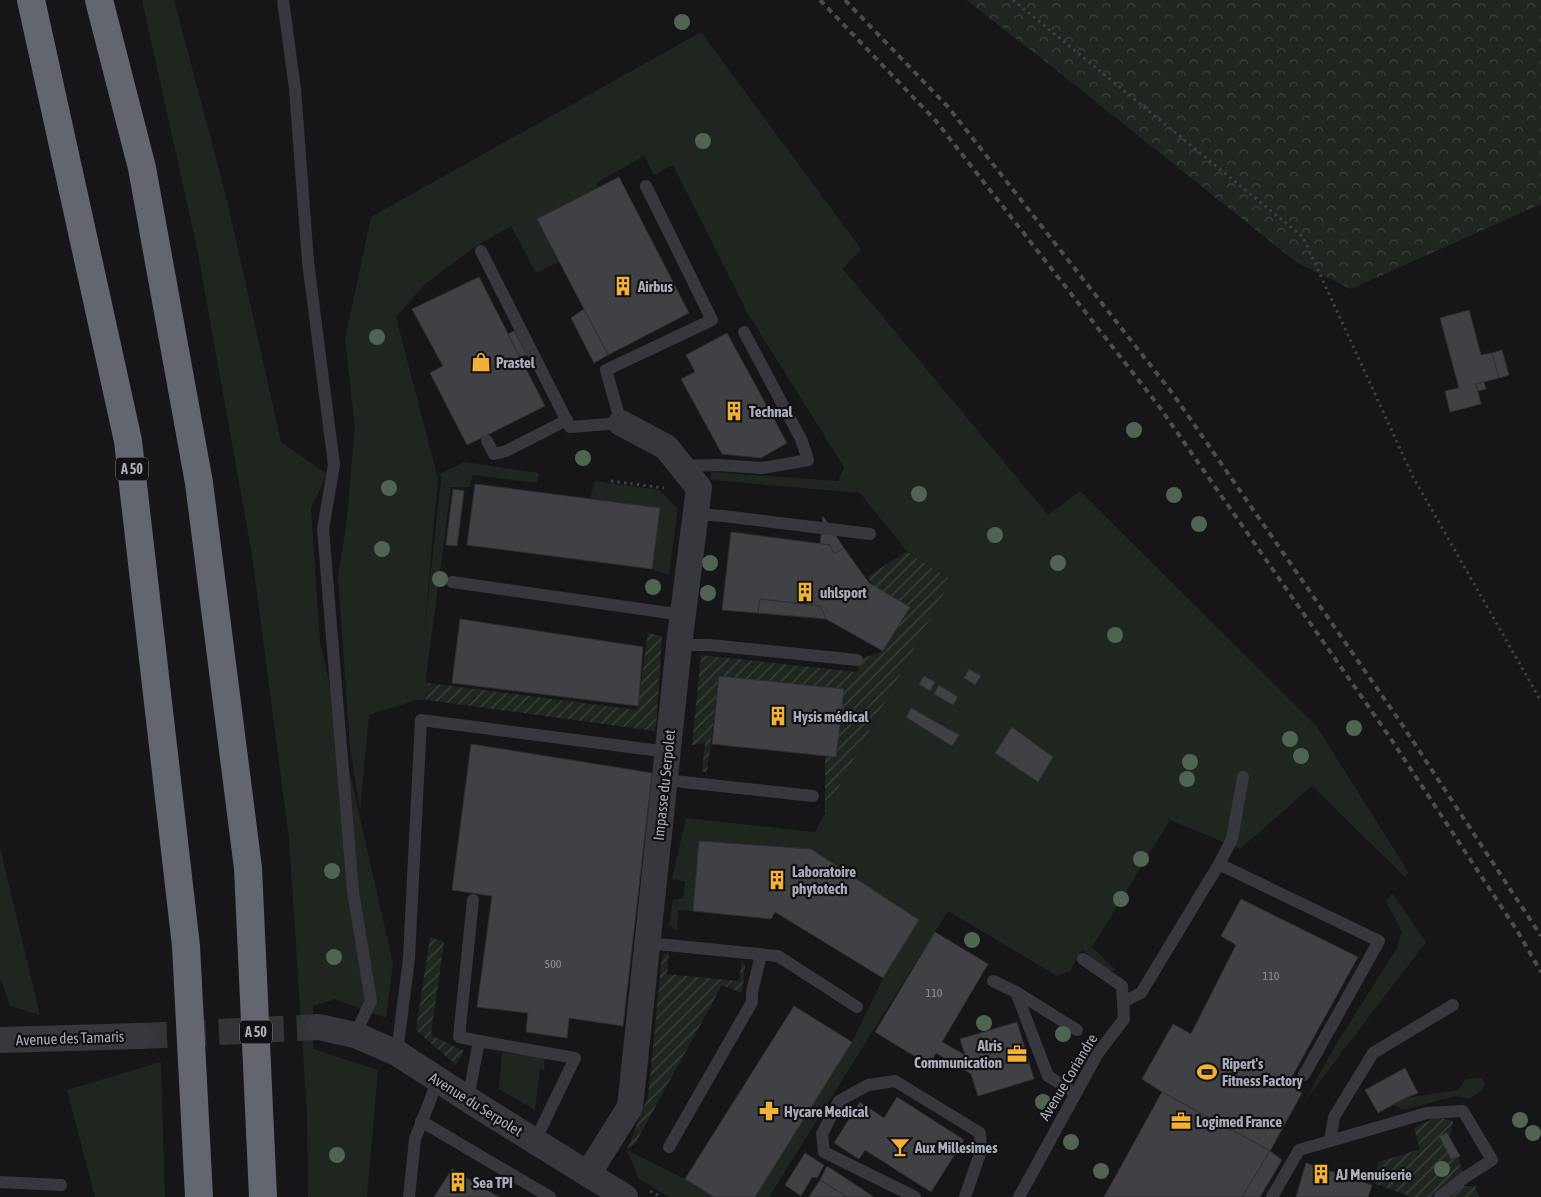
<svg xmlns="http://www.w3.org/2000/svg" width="1541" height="1197" font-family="'Asap Condensed',sans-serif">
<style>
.grass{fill:#1e261f}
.forest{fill:url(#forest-crowns)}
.garden{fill:url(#garden-furrows)}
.building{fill:#404145;stroke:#303034}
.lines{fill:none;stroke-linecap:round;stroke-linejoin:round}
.street-tunnel{stroke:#333438;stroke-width:26;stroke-dasharray:26 13;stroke-linecap:butt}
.path{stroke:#3d3f44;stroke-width:3;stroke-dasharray:2.5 4;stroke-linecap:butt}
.lane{stroke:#37383d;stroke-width:12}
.street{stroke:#37383d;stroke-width:26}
.highway{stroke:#63666e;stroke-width:28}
.rail{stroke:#4a4c52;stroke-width:4;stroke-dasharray:6 5;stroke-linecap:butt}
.tree{fill:#506452}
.labels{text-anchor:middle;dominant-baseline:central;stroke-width:4.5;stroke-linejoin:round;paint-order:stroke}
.number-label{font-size:12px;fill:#8e929b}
.shield{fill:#111113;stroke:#7b7e86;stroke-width:1}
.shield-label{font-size:14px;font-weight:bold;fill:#a8adb8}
.poi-label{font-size:15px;font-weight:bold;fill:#a8adb8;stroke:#111113;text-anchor:start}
.street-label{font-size:15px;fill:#a8adb8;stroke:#111113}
</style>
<defs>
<pattern id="forest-crowns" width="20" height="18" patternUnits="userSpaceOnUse" patternTransform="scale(1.25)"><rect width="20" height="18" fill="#1e261f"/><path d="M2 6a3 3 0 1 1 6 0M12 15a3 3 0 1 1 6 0" fill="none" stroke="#3c433d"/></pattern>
<pattern id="garden-furrows" width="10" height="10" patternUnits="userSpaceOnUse" patternTransform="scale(1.25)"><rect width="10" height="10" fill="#1e261f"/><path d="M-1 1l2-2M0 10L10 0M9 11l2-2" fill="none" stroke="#3c433d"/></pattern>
</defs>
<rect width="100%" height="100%" fill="#161618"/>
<g class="grass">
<polygon points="142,0 174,0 227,200 281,442 327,474 311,508 320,642 393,963 386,1018 335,999 313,1006 313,1049 378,1070 367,1197 308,1197 307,1114 289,839 252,555 197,248"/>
<polygon points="701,32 861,249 843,269 1048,515 1080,491 1317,727 1409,873 1405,877 1312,786 1240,849 1170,820 1092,947 1116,970 1109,971 1082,950 1070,971 1057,976 948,911 769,1197 755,1197 852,1042 883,978 919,920 811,849 699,841 693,911 678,910 677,931 669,925 673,899 683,899 685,882 672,879 686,818 815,832 951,580 905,549 860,493 711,480 711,472 838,481 844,467 748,314 673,165 654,175 644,156 596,183 598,188 538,219 559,262 536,273 511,226 473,248 424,285 396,317 438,479 424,633 441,480 440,474 464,462 539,473 537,483 473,475 469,487 451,487 426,678 428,683 426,700 417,700 369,715 360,811 350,748 338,576 346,527 355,428 345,339 371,217"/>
<polygon points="595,481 659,490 678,509 669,575 652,569 660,508 590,498"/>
<polygon points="0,848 40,1015 10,1006 0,978"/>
<polygon points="1392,893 1426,942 1304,1102 1332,1051 1397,948 1402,932 1386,901"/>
<polygon points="502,1052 545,1057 544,1070 540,1069 535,1110 499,1089"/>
<polygon points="161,1062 165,1197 95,1197 67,1090"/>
<polygon points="1474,1078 1482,1078 1485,1085 1481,1091 1469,1099 1456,1096 1403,1110 1393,1105 1405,1098 1458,1090 1465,1080"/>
<polygon points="627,1150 685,1179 714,1197 669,1197 639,1179"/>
</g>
<polygon class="forest" points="966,0 1541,0 1541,204 1351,289 1296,262 1046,62"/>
<g class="garden">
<polygon points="907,551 951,580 825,813 825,756 836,756 843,689 719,676 707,773 702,771 705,743 692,745 701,655 857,672 863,658 884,651 910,607 874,586 867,577"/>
<polygon points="648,633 662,636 657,715 655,731 426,700 428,683 637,710"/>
<polygon points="430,937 444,942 431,1035 464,1051 456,1065 416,1030"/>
<polygon points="669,952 667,974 739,981 742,960 745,966 742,993 722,985 635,1144 627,1150 648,1097 662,956"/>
<polygon points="1437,1117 1453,1121 1451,1133 1449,1136 1447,1133 1439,1137 1451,1159 1458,1156 1463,1174 1434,1197 1411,1197 1373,1183 1378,1162 1420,1149 1414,1128"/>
<polygon points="1461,1186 1475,1186 1479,1197 1446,1197"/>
</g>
<g class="building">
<polygon points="619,177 689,313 608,355 537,219"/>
<polygon points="479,277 545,406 467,445 430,373 443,366 412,309"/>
<polygon points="584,309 608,355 594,363 571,318"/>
<polygon points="1469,310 1481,355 1492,353 1499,378 1476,384 1481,404 1450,412 1445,391 1459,388 1440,318"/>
<polygon points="514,331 527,355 520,357 508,334"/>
<polygon points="727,333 787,443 761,458 722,454 681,379 695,372 686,355"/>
<polygon points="1502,350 1509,375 1499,378 1492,353"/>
<polygon points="1484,382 1486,389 1478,391 1476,384"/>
<polygon points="475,484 660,508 652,569 467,545"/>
<polygon points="453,489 464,491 457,546 446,545"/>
<polygon points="823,516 844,548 834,554 830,545 820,544"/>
<polygon points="731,532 830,545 834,554 844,548 869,583 910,607 883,651 826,619 820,606 760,599 758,613 722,610"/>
<polygon points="760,599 820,606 826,619 758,613"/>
<polygon points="460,619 643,647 638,706 452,683"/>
<polygon points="969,669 981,676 975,685 964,678"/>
<polygon points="719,676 844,689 836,757 712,744"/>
<polygon points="924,676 935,682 930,691 919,684"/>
<polygon points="939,685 958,697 953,705 934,694"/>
<polygon points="911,708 959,735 952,746 906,717"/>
<polygon points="1012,727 1053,757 1038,782 995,753"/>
<polygon points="471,744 652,773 623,1026 569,1018 567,1038 526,1032 528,1013 477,1007 492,896 452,890"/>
<polygon points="699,841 811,849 919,920 883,978 775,912 771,919 693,911"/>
<polygon points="1241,899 1358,957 1288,1084 1302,1093 1270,1151 1162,1092 1142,1079 1173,1024 1191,1034 1236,945 1221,936"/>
<polygon points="935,932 988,964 942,1042 965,1055 960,1039 1017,1022 1034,1079 978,1096 971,1074 936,1053 929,1065 875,1032"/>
<polygon points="794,1006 852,1042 755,1197 714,1197 685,1179"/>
<polygon points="1405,1068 1418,1093 1405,1098 1378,1113 1365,1090"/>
<polygon points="1162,1092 1270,1151 1242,1197 1104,1197"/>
<polygon points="897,1097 964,1140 931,1192 865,1150 859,1159 834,1143 860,1102 884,1118"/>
<polygon points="1447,1133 1460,1156 1451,1159 1439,1136"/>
<polygon points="1270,1151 1282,1160 1260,1197 1242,1197"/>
<polygon points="805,1153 824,1165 817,1178 812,1177 801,1196 785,1185"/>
<polygon points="1306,1163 1372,1185 1368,1197 1296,1197"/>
<polygon points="827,1166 874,1197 847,1197 820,1180"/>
<polygon points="452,1169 495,1195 499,1197 434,1197"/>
<polygon points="820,1180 847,1197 809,1197"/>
</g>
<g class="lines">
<polyline class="street-tunnel" points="141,1036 319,1027"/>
<g class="path">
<polyline points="1013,0 1303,237 1413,477 1541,701"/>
<polyline points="611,481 664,488"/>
<polyline points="650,1191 661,1197"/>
</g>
<g class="lane">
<polyline points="283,0 295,89 308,262 334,465 323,529 353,892 371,1001 355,1035"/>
<polyline points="481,251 570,427 621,423 606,370 712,320 646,186"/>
<polyline points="487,441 494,454 506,451 567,420"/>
<polyline points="682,466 719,465 762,468 808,460 801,439 744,332"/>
<polyline points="696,514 723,516 870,534"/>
<polyline points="452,582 683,615"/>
<polyline points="679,645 710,645 857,660"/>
<polyline points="665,780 813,796"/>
<polyline points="1219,864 1232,839 1243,777"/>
<polyline points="473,900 459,1037 479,1041"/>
<polyline points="647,943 778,956 857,1007"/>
<polyline points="993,981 1016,992 1048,1076 1075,1093"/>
<polyline points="1016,992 1077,1030"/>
<polyline points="1123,1002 1141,993 1219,864 1379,941 1304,1075"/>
<polyline points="397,1053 409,958 421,720 668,752"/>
<polyline points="468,1099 479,1041 575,1058 535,1141"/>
<polyline points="421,1121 550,1197"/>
<polyline points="1330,1141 1334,1117 1373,1053 1453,1005"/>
<polyline points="669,1147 752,1002 752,992 761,955"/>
<polyline points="0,1182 61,1185"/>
<polyline points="409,1197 415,1139 438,1080"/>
<polyline points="915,1197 824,1152 822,1134 839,1101 868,1085 895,1081 980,1133 981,1151 965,1197"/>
<polyline points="1019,1197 1098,1053 1124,1019 1122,986 1083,959"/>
<polyline points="1272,1197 1299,1150 1427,1113 1463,1111 1492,1160 1464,1178 1440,1197"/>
</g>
<g class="street">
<polyline points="319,1027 355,1035 397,1053 480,1107 625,1197"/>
<polyline points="0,1040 141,1036"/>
<polyline points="588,1174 630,1107 679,645 699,488 666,447 621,423"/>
</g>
<g class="highway">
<polyline points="31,0 128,441 186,946 199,1197"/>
<polyline points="99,0 142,168 199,483 248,868 263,1197"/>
</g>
<g class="rail">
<polyline points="820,0 936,121 1158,405 1389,736 1518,932 1541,972"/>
<polyline points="845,0 949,108 1173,394 1401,723 1541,936"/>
</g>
</g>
<g class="tree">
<circle cx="682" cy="22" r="8"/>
<circle cx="703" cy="141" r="8"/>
<circle cx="377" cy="337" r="8"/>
<circle cx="1134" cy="430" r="8"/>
<circle cx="583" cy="458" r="8"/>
<circle cx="389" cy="488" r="8"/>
<circle cx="919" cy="494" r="8"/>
<circle cx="1174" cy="495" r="8"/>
<circle cx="1199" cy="524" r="8"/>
<circle cx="995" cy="535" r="8"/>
<circle cx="382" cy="549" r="8"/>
<circle cx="710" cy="563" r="8"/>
<circle cx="1058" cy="563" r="8"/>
<circle cx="440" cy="579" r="8"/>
<circle cx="653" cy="587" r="8"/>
<circle cx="708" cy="593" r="8"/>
<circle cx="1115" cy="635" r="8"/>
<circle cx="1354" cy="728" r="8"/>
<circle cx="1290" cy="739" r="8"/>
<circle cx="1301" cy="756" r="8"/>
<circle cx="1190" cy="762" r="8"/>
<circle cx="1187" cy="779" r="8"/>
<circle cx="1141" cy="859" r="8"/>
<circle cx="332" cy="871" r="8"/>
<circle cx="1121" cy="899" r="8"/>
<circle cx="972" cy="940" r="8"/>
<circle cx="334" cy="957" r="8"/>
<circle cx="984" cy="1023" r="8"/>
<circle cx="1063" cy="1034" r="8"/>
<circle cx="1043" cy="1102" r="8"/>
<circle cx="1520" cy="1120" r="8"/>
<circle cx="1533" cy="1133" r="8"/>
<circle cx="1071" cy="1142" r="8"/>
<circle cx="337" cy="1155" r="8"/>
<circle cx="1442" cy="1169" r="8"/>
<circle cx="1101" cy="1171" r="8"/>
</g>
<defs>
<symbol id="building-bare" viewBox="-9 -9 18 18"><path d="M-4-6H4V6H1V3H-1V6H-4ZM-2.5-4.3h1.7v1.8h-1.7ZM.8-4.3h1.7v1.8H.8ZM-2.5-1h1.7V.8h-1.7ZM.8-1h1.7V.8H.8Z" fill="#f2b134" stroke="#111113" stroke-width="2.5" paint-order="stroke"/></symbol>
<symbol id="shop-bare" viewBox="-9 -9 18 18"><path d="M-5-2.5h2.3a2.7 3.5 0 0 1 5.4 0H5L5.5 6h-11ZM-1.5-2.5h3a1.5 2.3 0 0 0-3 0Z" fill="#f2b134" stroke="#111113" stroke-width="2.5" paint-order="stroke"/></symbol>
<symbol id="office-bare" viewBox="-9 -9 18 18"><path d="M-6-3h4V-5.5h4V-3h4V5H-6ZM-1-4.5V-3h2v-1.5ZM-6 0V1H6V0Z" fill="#f2b134" stroke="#111113" stroke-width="2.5" paint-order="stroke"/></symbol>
<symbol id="stadium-bare" viewBox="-9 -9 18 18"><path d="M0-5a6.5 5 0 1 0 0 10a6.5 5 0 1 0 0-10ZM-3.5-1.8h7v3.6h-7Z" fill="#f2b134" stroke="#111113" stroke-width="2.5" paint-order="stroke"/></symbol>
<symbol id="pharmacy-bare" viewBox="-9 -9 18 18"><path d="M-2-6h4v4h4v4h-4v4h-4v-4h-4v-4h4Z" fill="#f2b134" stroke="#111113" stroke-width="2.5" paint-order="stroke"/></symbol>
<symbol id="bar-bare" viewBox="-9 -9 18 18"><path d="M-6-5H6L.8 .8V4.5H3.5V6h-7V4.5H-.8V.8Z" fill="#f2b134" stroke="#111113" stroke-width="2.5" paint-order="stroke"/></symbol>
</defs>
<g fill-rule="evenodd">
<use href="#building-bare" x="609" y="272" width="28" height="28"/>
<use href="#shop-bare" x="467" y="348" width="28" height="28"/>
<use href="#building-bare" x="720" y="397" width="28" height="28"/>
<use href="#building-bare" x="791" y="578" width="28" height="28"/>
<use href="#building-bare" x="764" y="702" width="28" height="28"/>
<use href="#building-bare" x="763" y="866" width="28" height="28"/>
<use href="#office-bare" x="1003" y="1040" width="28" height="28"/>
<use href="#stadium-bare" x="1193" y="1058" width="28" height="28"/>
<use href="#pharmacy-bare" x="755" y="1097" width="28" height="28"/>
<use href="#office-bare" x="1167" y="1107" width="28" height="28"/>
<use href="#bar-bare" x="886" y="1133" width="28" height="28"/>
<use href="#building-bare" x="1307" y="1160" width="28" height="28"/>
<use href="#building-bare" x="444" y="1168" width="28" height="28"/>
</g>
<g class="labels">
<g class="number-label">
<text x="553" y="964">500</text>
<text x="1271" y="976">110</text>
<text x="934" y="993">110</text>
</g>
<g class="shield">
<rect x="116" y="457.5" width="32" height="23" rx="4"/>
<rect x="240" y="1020.5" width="32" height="23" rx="4"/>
</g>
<g class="shield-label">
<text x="132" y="469">A 50</text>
<text x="256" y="1032">A 50</text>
</g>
<g class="poi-label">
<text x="638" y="286">Airbus</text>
<text x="496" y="362">Prastel</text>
<text x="749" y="411">Technal</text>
<text x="820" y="592">uhlsport</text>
<text x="793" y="716">Hysis médical</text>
<text x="792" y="871">Laboratoire<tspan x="792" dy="17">phytotech</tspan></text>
<text x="1002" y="1045" text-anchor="end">Alris<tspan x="1002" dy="17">Communication</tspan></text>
<text x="1222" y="1063">Ripert's<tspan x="1222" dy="17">Fitness Factory</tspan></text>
<text x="784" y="1111">Hycare Medical</text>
<text x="1196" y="1121">Logimed France</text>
<text x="915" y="1147">Aux Millesimes</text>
<text x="1336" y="1174">AJ Menuiserie</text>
<text x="473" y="1182">Sea TPI</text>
</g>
<g class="street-label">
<text transform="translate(664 785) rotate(-84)">Impasse du Serpolet</text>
<text transform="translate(70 1038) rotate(-2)">Avenue des Tamaris</text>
<text transform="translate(1068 1077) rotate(-59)">Avenue Coriandre</text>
<text transform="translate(476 1104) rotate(32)">Avenue du Serpolet</text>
</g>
</g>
</svg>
